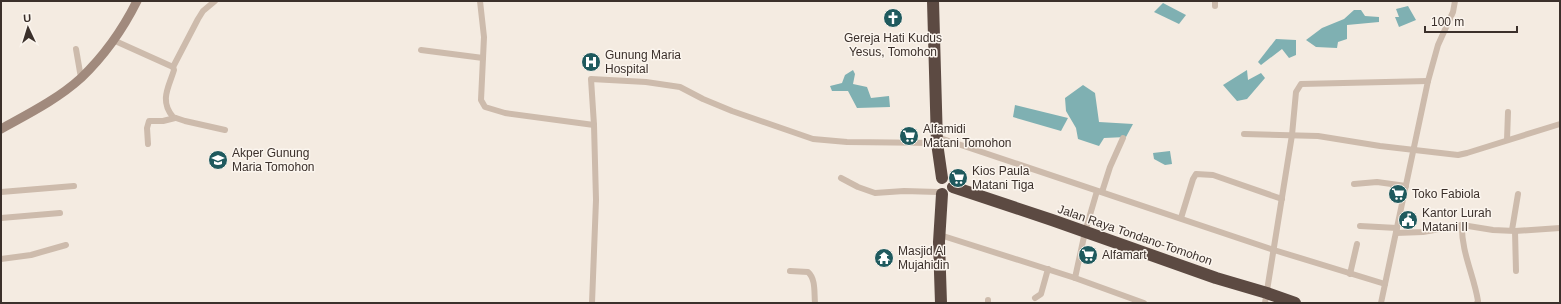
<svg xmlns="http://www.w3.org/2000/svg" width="1561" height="304" font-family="Helvetica,sans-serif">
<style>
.water{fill:#7fb0b2}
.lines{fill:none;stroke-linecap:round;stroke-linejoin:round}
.street{stroke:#cdbbac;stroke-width:6}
.secondary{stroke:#a18a7d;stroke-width:9}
.highway{stroke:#5c4a42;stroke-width:12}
.labels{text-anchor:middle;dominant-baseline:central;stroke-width:3;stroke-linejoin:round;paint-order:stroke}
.poi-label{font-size:12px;fill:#3b302b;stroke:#fbf5ee;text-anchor:start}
.street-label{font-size:12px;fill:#3b302b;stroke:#fbf5ee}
</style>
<rect width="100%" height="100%" fill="#f4ebe1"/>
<g class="water">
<polygon points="1163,3 1186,15 1179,24 1154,12"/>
<polygon points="1408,6 1416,20 1399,27 1395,17 1399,17 1396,9"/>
<polygon points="1354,10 1361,10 1365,16 1379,17 1379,22 1347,25 1347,39 1338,42 1337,48 1316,47 1306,40 1322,28 1344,19"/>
<polygon points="1276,39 1296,40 1296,55 1289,58 1282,49 1261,65 1258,62"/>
<polygon points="853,70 855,74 853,84 867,87 871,98 889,96 890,107 857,108 848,91 832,91 830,86 842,83 845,75"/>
<polygon points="1247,70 1248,80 1261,73 1265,78 1247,99 1237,101 1223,85"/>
<polygon points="1083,85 1095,93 1099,122 1133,124 1126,137 1104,138 1099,146 1078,139 1076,128 1066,111 1065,98"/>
<polygon points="1015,105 1068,118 1061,131 1013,117"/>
<polygon points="1170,151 1172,164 1165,165 1154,159 1153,153"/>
</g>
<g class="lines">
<g class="street">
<polyline points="480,1 484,37 481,100 485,107 505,113 594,125"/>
<polyline points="1215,1 1215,6"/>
<path d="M113 40 173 67 174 70C169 87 159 100 173 117L185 121 225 130"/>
<polyline points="76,49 81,78"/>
<polyline points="421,50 483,58"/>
<polyline points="173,67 198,19 203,11 215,1"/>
<polyline points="1244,134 1318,136 1380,146 1458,155 1467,153 1560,124"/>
<polyline points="937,137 1274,250 1385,284"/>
<polyline points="1507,140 1508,112"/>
<polyline points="148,144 147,128 149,121 163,121 175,118"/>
<polyline points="841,178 858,187 875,193 904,191 938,192"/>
<polyline points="1354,184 1377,182 1406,186"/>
<polyline points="1,192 74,186"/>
<polyline points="1102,192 1110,167 1123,138"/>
<polyline points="1,218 60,213"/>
<polyline points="1181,218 1193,179 1196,174 1213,175 1282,199"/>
<path d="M1462 225C1461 251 1474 276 1478 301L1477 303"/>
<polyline points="1360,226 1397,228"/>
<polyline points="1512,230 1518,194"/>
<polyline points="1515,231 1516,271"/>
<polyline points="1396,233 1423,232 1462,225 1493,230 1515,231 1560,228"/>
<polyline points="940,235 1075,278 1144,303"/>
<polyline points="1,259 31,255 66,245"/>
<path d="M790 271 808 272C816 279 814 293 815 303"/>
<polyline points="1350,274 1357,244"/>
<polyline points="1075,278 1085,232 1097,191"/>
<polyline points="1035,298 1041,294 1048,269"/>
<polyline points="988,300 988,303"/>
<polyline points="592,303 596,200 594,125 591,79 646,82 680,87 703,99 732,111 813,139 847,142 937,143"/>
<polyline points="1265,303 1292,135 1296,92 1301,84 1428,81"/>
<polyline points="1381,303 1428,81 1438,45 1453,12 1455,1"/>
</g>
<path class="secondary" d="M1 129C28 114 58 99 81 78 104 56 123 29 137 1"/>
<g class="highway">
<polyline points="933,1 937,143 942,178"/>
<polyline points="953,187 1052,220 1216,278 1267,293 1295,303"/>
<polyline points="941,303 939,242 942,194"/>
</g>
</g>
<defs>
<symbol id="church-disc" viewBox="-11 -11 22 22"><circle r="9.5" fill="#1f5a5e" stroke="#fbf5ee"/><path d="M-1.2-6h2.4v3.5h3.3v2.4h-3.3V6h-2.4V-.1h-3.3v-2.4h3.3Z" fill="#fff"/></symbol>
<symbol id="hospital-disc" viewBox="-11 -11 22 22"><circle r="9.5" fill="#1f5a5e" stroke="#fbf5ee"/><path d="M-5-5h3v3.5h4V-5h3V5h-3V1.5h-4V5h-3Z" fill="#fff"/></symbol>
<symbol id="supermarket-disc" viewBox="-11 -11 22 22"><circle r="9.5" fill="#1f5a5e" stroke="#fbf5ee"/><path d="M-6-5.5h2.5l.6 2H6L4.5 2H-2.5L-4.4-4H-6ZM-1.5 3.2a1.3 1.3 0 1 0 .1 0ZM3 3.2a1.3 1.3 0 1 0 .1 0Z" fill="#fff"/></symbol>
<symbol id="university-disc" viewBox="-11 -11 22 22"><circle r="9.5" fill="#1f5a5e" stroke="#fbf5ee"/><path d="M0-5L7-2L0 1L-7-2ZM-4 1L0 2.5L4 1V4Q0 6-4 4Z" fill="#fff"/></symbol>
<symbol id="civic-disc" viewBox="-11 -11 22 22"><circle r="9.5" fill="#1f5a5e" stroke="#fbf5ee"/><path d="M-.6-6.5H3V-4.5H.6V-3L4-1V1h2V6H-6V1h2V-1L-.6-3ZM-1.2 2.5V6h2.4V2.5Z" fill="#fff"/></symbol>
<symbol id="temple-disc" viewBox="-11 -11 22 22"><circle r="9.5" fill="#1f5a5e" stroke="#fbf5ee"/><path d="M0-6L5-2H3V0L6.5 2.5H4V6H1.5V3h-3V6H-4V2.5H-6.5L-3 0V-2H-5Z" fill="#fff"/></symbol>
</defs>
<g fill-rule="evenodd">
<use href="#church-disc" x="882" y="7" width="22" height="22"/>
<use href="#hospital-disc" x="580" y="51" width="22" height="22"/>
<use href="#supermarket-disc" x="898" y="125" width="22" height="22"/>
<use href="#university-disc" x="207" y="149" width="22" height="22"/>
<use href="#supermarket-disc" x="947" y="167" width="22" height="22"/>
<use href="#supermarket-disc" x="1387" y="183" width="22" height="22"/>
<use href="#civic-disc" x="1397" y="209" width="22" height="22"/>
<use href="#supermarket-disc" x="1077" y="244" width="22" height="22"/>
<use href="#temple-disc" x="873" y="247" width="22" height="22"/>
</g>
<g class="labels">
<g class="poi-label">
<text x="893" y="38" text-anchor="middle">Gereja Hati Kudus<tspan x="893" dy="14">Yesus, Tomohon</tspan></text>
<text x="605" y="55">Gunung Maria<tspan x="605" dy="14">Hospital</tspan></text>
<text x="923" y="129">Alfamidi<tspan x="923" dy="14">Matani Tomohon</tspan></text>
<text x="232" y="153">Akper Gunung<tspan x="232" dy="14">Maria Tomohon</tspan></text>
<text x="972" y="171">Kios Paula<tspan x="972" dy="14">Matani Tiga</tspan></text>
<text x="1412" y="194">Toko Fabiola</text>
<text x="1422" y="213">Kantor Lurah<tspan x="1422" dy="14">Matani II</tspan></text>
<text x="898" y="251">Masjid Al<tspan x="898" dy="14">Mujahidin</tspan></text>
<text x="1102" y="255">Alfamart</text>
</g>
<g class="street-label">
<text transform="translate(1135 235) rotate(19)">Jalan Raya Tondano-Tomohon</text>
</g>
</g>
<rect width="1561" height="304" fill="none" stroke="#3b302b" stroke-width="4"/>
<g transform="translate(28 28) rotate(356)" stroke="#fbf5ee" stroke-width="3" paint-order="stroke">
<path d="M0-3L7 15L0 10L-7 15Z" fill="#3b302b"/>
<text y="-6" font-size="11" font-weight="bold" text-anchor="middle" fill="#3b302b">U</text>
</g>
<path d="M1425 26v6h92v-6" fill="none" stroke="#3b302b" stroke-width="2"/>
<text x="1431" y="26" font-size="12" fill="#3b302b" stroke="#fbf5ee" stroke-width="3" paint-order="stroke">100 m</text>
</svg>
